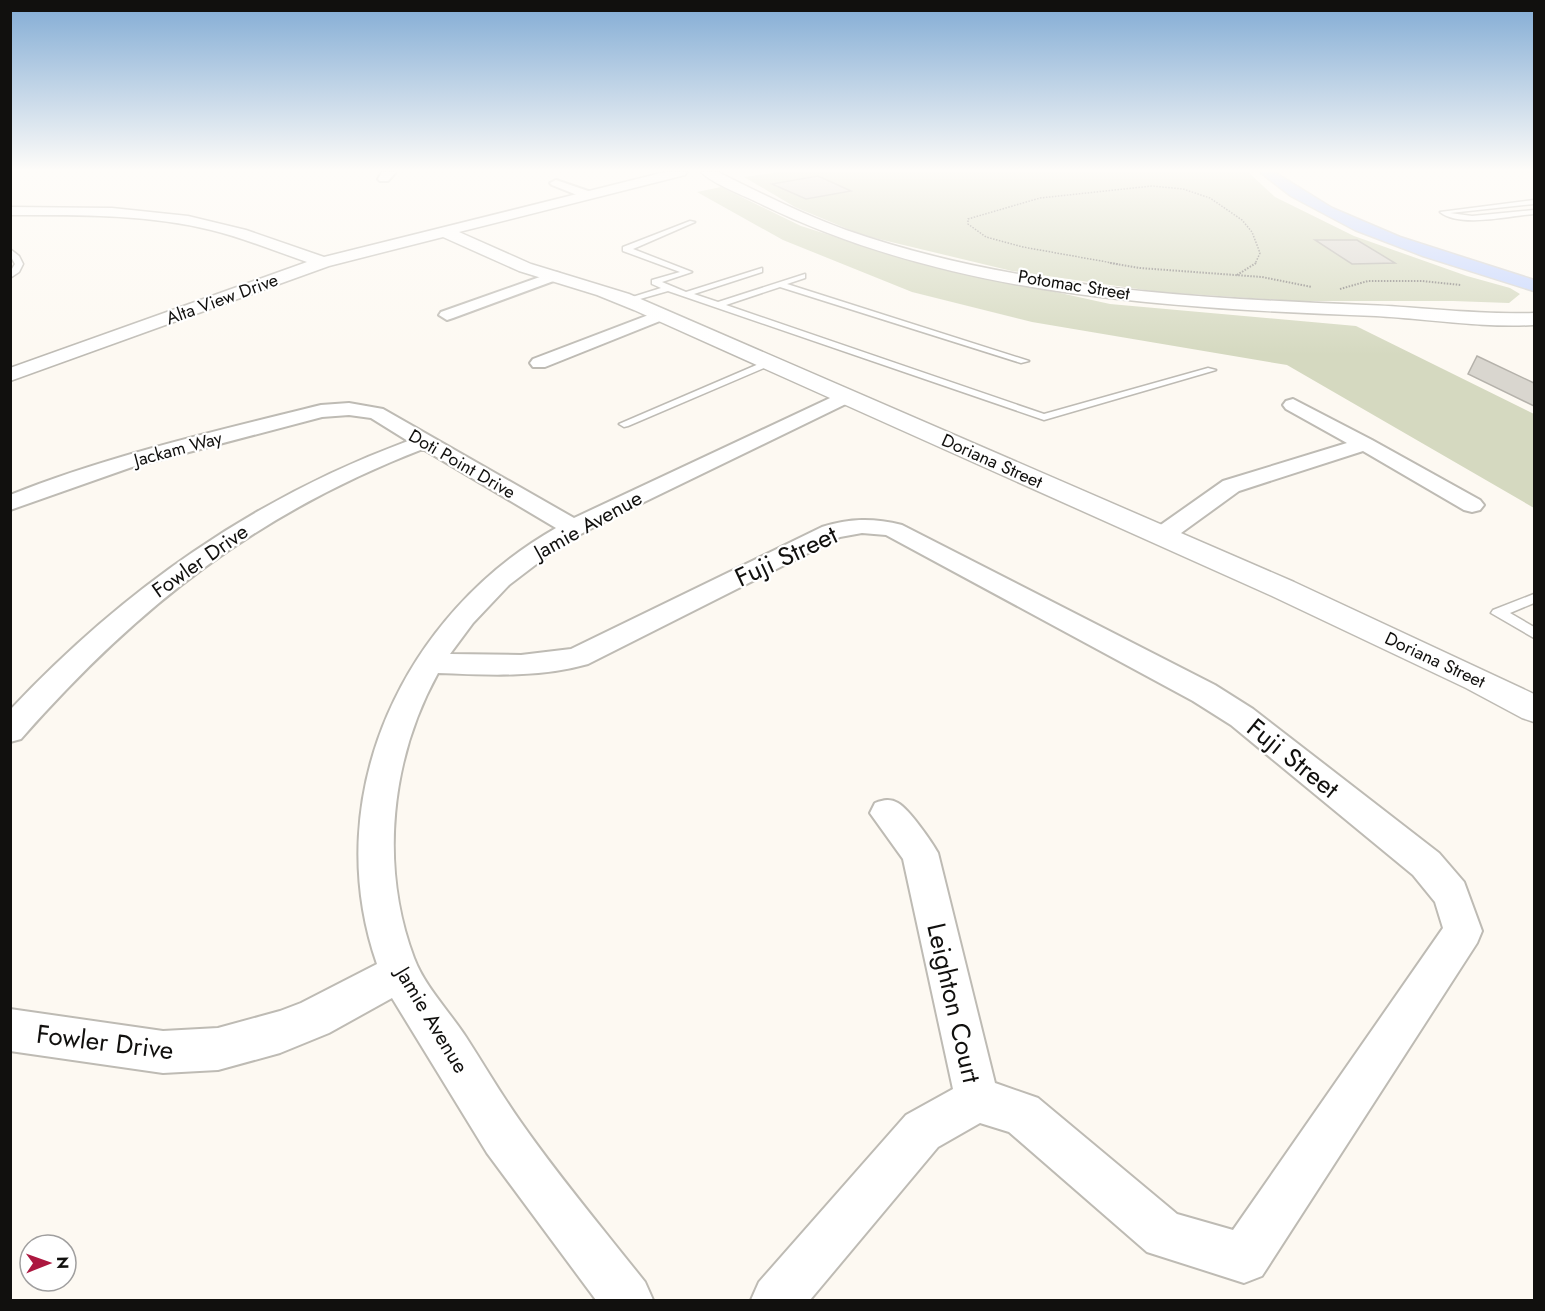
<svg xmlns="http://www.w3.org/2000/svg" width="1545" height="1311" font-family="Jost,sans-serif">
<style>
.green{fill:#d5d9c0}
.building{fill:#d9d6cf;stroke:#b5b2ab;stroke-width:1.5}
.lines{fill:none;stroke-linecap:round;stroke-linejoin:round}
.service-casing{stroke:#bebbb4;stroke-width:3}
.minor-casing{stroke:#bebbb4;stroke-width:4}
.tertiary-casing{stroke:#bebbb4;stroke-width:3}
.primary-casing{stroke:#d4d4d4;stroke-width:3}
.path-far1{stroke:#817e7a;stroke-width:1.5;stroke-dasharray:1.5 1.5;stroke-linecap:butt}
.path{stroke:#817e7a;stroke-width:2;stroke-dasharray:1.5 1.5;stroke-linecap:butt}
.service{fill:#fff;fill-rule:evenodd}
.minor{fill:#fff;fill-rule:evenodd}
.tertiary{fill:#fff;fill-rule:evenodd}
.primary{fill:#c5d5ff;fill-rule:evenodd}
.labels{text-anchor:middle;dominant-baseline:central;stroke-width:4.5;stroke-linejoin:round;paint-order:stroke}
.far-street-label{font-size:18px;fill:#11100e;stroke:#fff}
.street-label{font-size:21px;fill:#11100e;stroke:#fff}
.near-street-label{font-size:26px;fill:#11100e;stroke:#fff}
</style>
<rect width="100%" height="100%" fill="#fdf9f2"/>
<g class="green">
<polygon points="779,172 1248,172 1275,197 1354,236 1467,276 1510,288 1520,294 1509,303 1453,301 1296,301 1159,292 1012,271 862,235 795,207 744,177"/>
<polygon points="721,187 801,226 905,259 1110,304 1356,326 1534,414 1534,508 1287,365 1032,322 912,292 783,240 697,192"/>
</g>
<g class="building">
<polygon points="818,176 851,191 806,199 772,184"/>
<polygon points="1315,240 1357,240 1395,263 1352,264"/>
<polygon points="1477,356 1534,383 1534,406 1468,374"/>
</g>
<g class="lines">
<defs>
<g id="service">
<path d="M1534 200V204L1450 213 1472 216 1534 210V214C1509 216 1460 228 1440 212Z"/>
<polygon points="690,221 695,222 633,249 692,272 662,282 686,292 762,268 762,272 694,294 718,302 805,274 805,278 787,284 1029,361 1021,363 780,287 726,305 1044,414 1208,368 1216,370 1044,420 668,291 626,303 626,299 661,288 652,284 652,280 680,272 623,251 623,247"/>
<polygon points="10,249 19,256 23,264 19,272 10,278 10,272 15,264 10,255"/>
<polygon points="768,360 773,363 771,365 628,426 624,427 619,424"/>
<polygon points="1534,594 1534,603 1510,613 1534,627 1534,638 1491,613 1493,610"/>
</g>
<g id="minor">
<polygon points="396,172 388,181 380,181 378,179 382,172"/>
<polygon points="556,180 591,192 593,195 587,199 552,185 550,183"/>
<polygon points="554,272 559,273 561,276 559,279 453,318 447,320 439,315 441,312"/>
<polygon points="659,311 667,316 665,319 545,367 533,367 530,363 533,359"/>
<path d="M845 391 852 393 855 397 852 401 607 520 564 543 509 585 473 623 450 654 521 655 571 649 822 527C850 518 874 518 902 525L1215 685 1253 709 1439 853 1464 882 1482 931 1477 943 1262 1276 1244 1283 1147 1252 1009 1132 980 1123 938 1147 810 1300H751L759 1282 906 1115 953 1089 903 859 870 813 875 803C883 800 890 798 898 803 909 809 932 842 938 853L995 1083 1038 1098 1177 1214 1233 1230 1443 928 1435 902 1413 875 1231 725 1193 701 886 535 862 533 840 537 588 664C539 678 488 675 438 673 391 758 379 865 414 958 425 987 449 1011 466 1037 484 1065 501 1094 520 1121 559 1177 603 1229 645 1282L653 1300H596L487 1153 392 998 329 1033 280 1053 218 1070 163 1073 10 1051V1009L163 1031 218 1028 280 1011 301 1003 377 964C318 794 405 614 556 528L423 449C257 513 138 606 21 739L10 742V710C124 589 252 499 408 441L371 418 349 415 322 417 132 467 10 510V495C111 455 217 431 321 405L349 403 383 409 574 518Z"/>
<polygon points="1293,399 1372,440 1480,500 1484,505 1480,510 1472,512 1464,510 1363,451 1239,491 1170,541 1161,543 1152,541 1149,536 1152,531 1223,481 1347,443 1286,409 1283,405 1286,401"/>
</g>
<g id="tertiary">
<path d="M665 172H687L685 175 459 232 531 264 629 294 1294 582 1534 694V722L1522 718 1466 688 1272 596 634 310 597 295 519 271 443 237 329 266 10 381V368L307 262C275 251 244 238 211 230 146 214 78 215 10 215V207L112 208 188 216 246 230 324 257Z"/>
<path d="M701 172H718C760 193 802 214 846 230 1012 288 1192 298 1366 305 1422 307 1478 315 1534 313V325C1482 328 1429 319 1376 316 1169 308 951 297 761 204 745 196 713 184 701 172Z"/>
</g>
<polygon id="primary" points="1260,172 1274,172 1332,208 1400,237 1534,280 1534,291 1423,256 1355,230 1291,196"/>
</defs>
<use href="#service" class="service-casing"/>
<use href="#minor" class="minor-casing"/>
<use href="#tertiary" class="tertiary-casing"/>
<use href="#primary" class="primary-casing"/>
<polyline class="path-far1" points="1118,264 1023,247 986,237 968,224 968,219 1040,198 1152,186 1183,189 1210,198 1242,220 1252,232 1260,253 1255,264"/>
<g class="path">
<polyline points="1110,263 1140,268 1262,277 1312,287"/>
<polyline points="1237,275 1256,263"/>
<polyline points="1340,289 1368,281 1422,281 1461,285"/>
</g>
<use href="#service" class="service"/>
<use href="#minor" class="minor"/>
<use href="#tertiary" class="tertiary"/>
<use href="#primary" class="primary"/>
</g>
<linearGradient id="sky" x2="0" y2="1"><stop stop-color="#81abd4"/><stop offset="0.48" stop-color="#fefcf9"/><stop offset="1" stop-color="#fefcf9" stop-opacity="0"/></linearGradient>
<rect width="1545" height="355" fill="url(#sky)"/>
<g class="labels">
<g class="far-street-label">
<text transform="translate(1074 285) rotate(9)">Potomac Street</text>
<text transform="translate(222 299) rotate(-20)">Alta View Drive</text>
<text transform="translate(178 449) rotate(-15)">Jackam Way</text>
<text transform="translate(992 461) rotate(24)">Doriana Street</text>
<text transform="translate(462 464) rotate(30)">Doti Point Drive</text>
<text transform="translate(1435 660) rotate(25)">Doriana Street</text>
</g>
<g class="street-label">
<text transform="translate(588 525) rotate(-29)">Jamie Avenue</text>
<text transform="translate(200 561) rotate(-35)">Fowler Drive</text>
<text transform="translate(432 1020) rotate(59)">Jamie Avenue</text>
</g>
<g class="near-street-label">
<text transform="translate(786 556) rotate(-25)">Fuji Street</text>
<text transform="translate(1293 758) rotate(39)">Fuji Street</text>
<text transform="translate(954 1003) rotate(77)">Leighton Court</text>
<text transform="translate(105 1042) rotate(7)">Fowler Drive</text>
</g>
</g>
<rect width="1545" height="1311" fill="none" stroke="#11100e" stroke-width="24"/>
<g transform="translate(48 1263) rotate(89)"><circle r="28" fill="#ffffff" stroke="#a09f9f" stroke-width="1.5"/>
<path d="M0-4.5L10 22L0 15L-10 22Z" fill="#ac173f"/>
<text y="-9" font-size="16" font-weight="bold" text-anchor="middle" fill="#11100e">N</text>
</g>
</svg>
